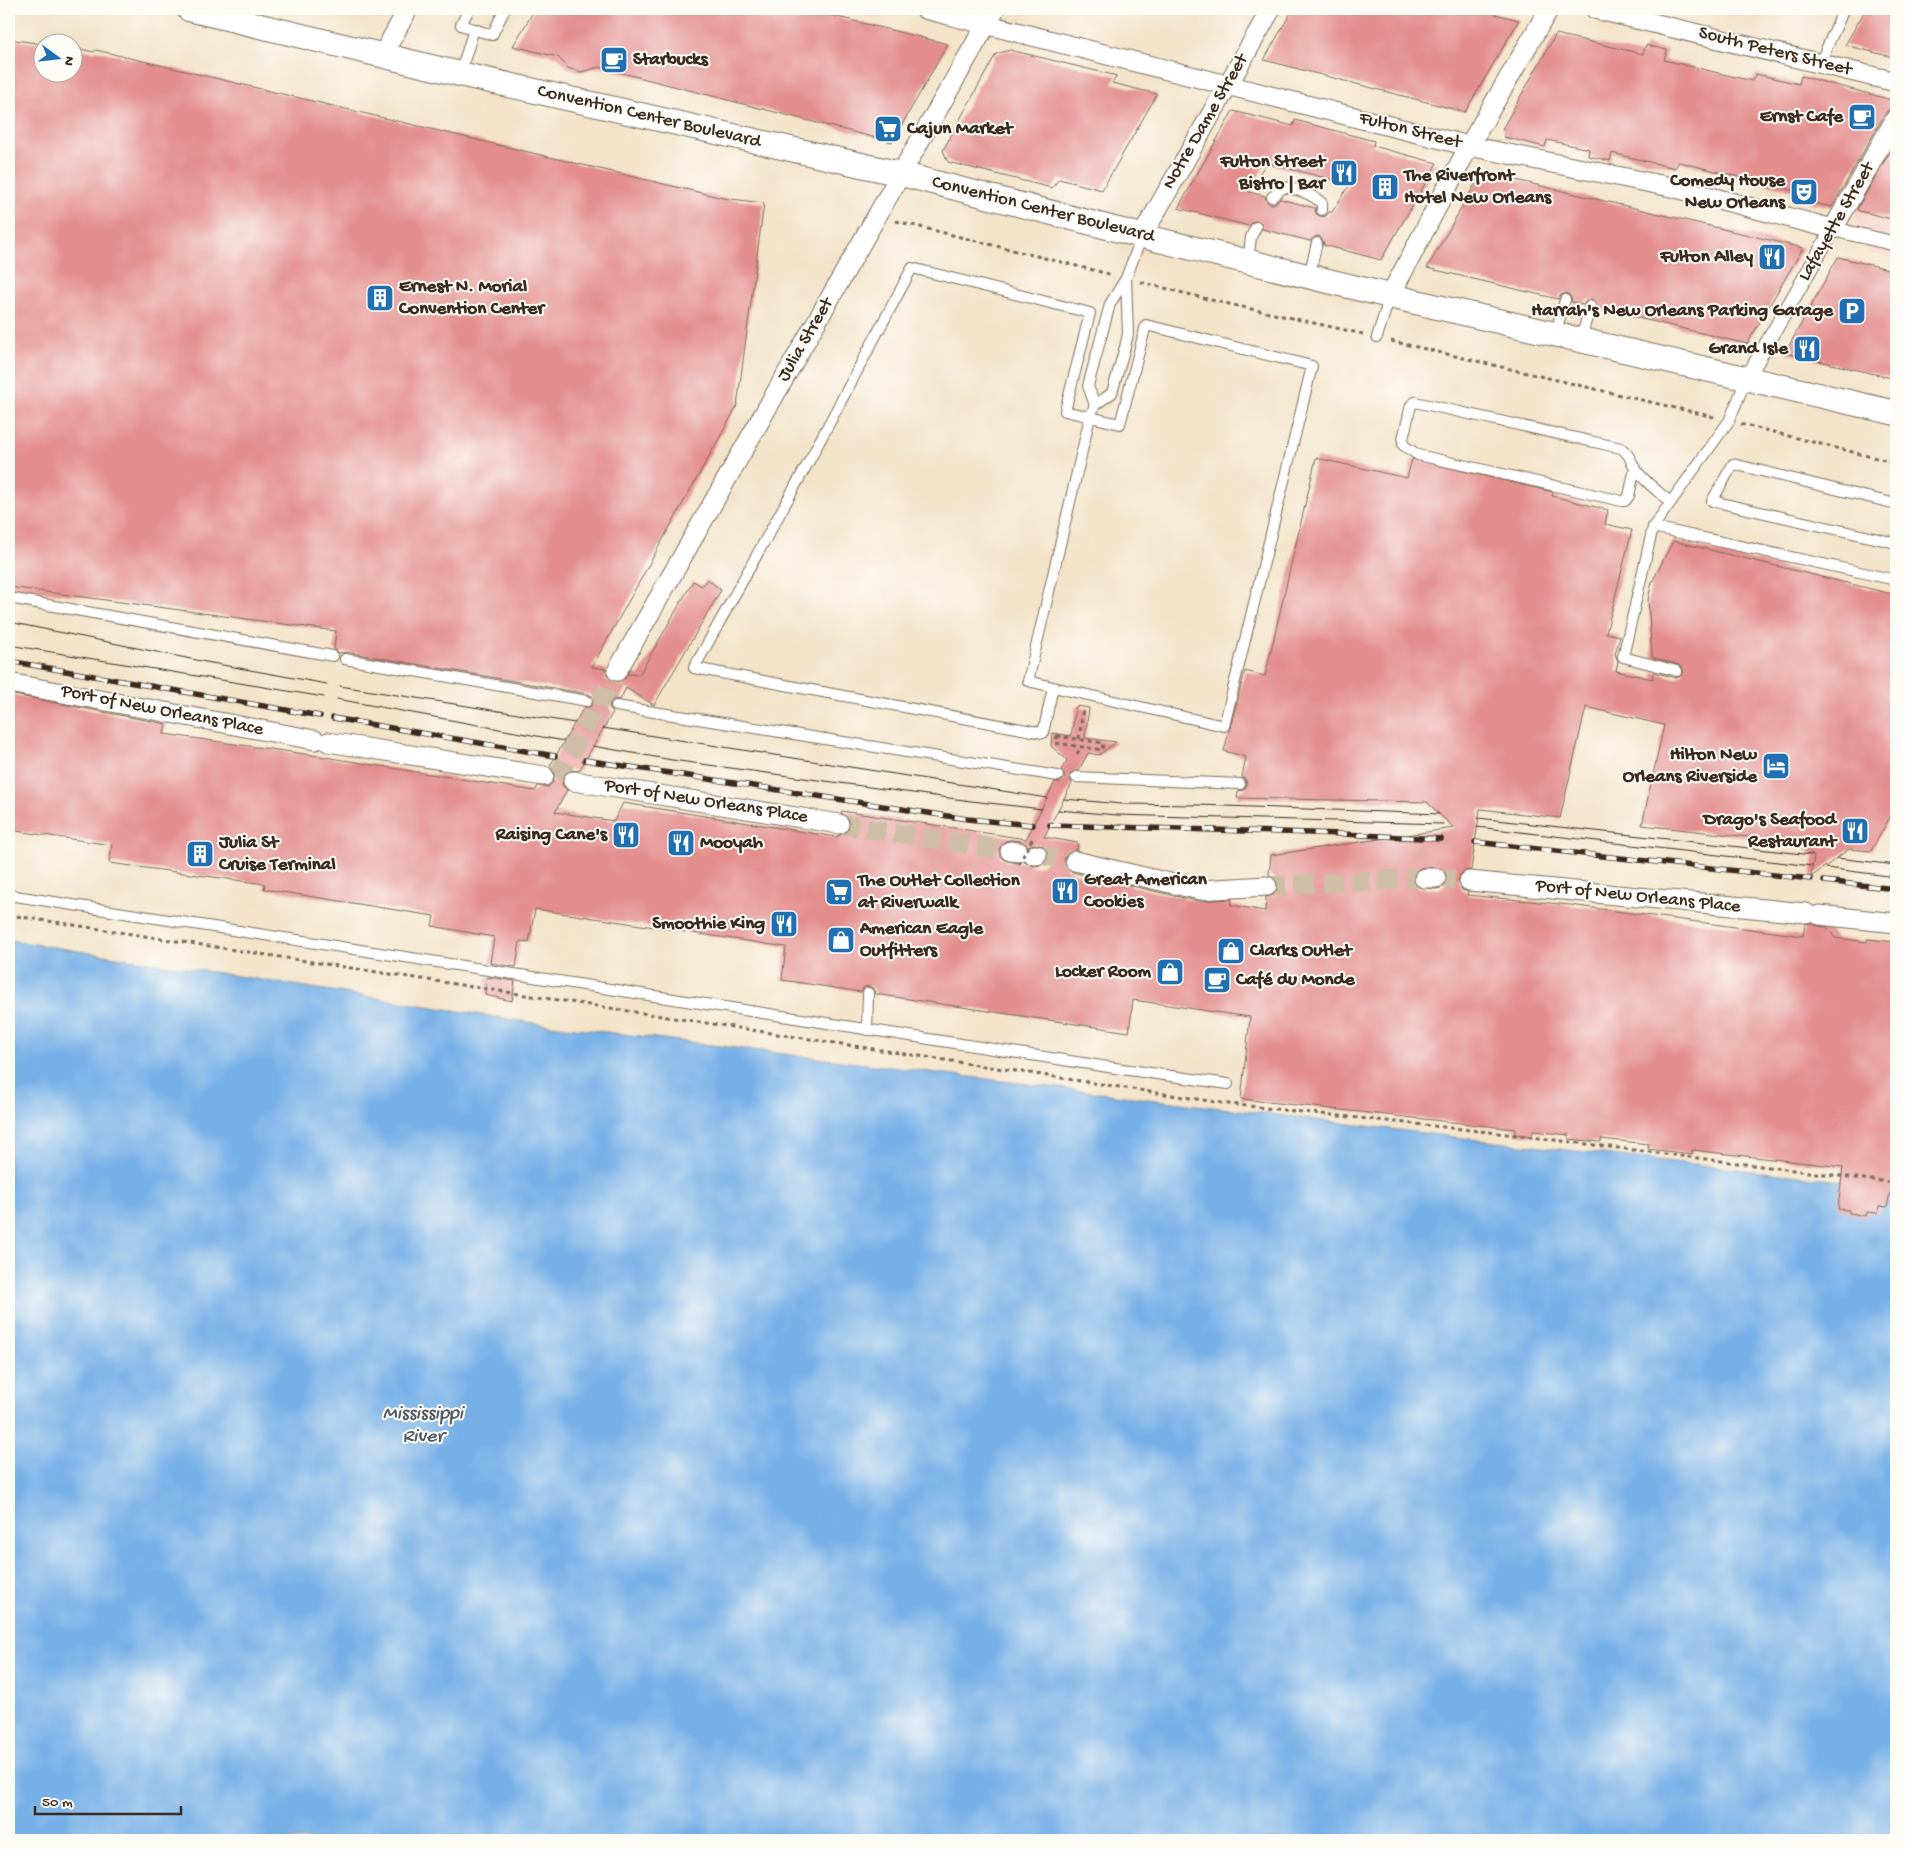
<svg xmlns="http://www.w3.org/2000/svg" width="1905" height="1849" font-family="'Gochi Hand',sans-serif">
<style>
.built{fill:#f7d1c7}
.water{fill:#77b0e7;stroke:#596d82}
.building{fill:#e38d8c;fill-rule:evenodd}
.lines{fill:none;stroke-linecap:round;stroke-linejoin:round}
.minor-tunnel{stroke:#cebea6;stroke-width:19;stroke-dasharray:19 9;stroke-linecap:butt}
.service-casing{stroke:#7b6b5a;stroke-width:12}
.pedestrian-casing{stroke:#7b6b5a;stroke-width:16}
.minor-casing{stroke:#7b6b5a;stroke-width:21}
.tertiary-casing{stroke:#7b6b5a;stroke-width:26}
.path{stroke:#7b6b5a;stroke-width:3;stroke-dasharray:4 4;stroke-linecap:butt}
.service{stroke:#fff;stroke-width:10}
.pedestrian{stroke:#fff;stroke-width:14}
.minor{stroke:#fff;stroke-width:19}
.tertiary{stroke:#fff;stroke-width:24}
.tram{stroke:#3b2a1e;stroke-width:1}
.rail-casing{stroke:#3b2a1e;stroke-width:5.5}
.rail{stroke:#fdfcf7;stroke-width:4;stroke-dasharray:11;stroke-linecap:butt}
.path-bridge{stroke:#7b6b5a;stroke-width:3;stroke-dasharray:4 4;stroke-linecap:butt}
.labels{text-anchor:middle;dominant-baseline:central;stroke-width:4;stroke-linejoin:round;paint-order:stroke}
.street-label{font-size:19px;fill:#3b2a1e;stroke:#fdfcf7}
.poi-label{font-size:19px;font-weight:bold;fill:#3b2a1e;stroke:#fdfcf7;text-anchor:start}
.water-label{font-size:20px;font-style:italic;fill:#505964;stroke:#fdfcf7}
</style>
<rect width="100%" height="100%" fill="#fdfcf7"/>
<filter id="ink" filterUnits="userSpaceOnUse"><feTurbulence type="fractalNoise" baseFrequency=".02" numOctaves="2"/><feDisplacementMap in="SourceGraphic" scale="10" xChannelSelector="R" yChannelSelector="G"/><feConvolveMatrix kernelMatrix="1 2 1 2 8 2 1 2 1" color-interpolation-filters="sRGB"/></filter>
<filter id="wash" filterUnits="userSpaceOnUse"><feTurbulence type="fractalNoise" baseFrequency=".0096" numOctaves="4" result="noise"/><feDisplacementMap in="SourceGraphic" scale="20" xChannelSelector="R" yChannelSelector="G"/><feGaussianBlur stdDeviation="1.12" result="paint"/><feColorMatrix in="noise" values="0 0 0 0 0 0 0 0 0 0 0 0 0 0 0 0 0 1.4 0 .05"/><feComposite in="paint" operator="in"/></filter>
<g filter="url(#wash)">
<rect width="100%" height="100%" fill="#f3e3c8"/>
<polygon class="built" points="1896,138 1896,258 1868,252 1854,211"/>
<polygon class="water" points="9,940 534,1023 1487,1141 1896,1187 1896,1840 9,1840"/>
<g id="blocks">
<g class="building">
<polygon points="535,9 584,9 599,12 601,9 805,9 948,44 892,142 599,67 581,72 568,68 558,57 513,46"/>
<polygon points="1293,9 1476,9 1519,20 1465,112 1264,60"/>
<polygon points="1866,9 1896,9 1896,58 1845,45"/>
<polygon points="1556,34 1643,54 1646,45 1667,50 1664,60 1752,81 1756,74 1799,84 1801,76 1892,100 1891,108 1886,112 1832,207 1809,202 1811,195 1679,162 1675,168 1612,153 1610,161 1588,156 1589,149 1547,140 1545,147 1504,137 1506,130 1502,129"/>
<path d="M9 39 42 44V72H72V47L94 52 96 50 723 198 764 203 737 406 592 667 606 669 608 677 617 682 623 680 628 674 639 675 693 581 702 586 707 579 721 590 654 705 626 688 620 700 614 699 610 702 609 708 613 712 579 771 569 770 564 774 562 785 567 790 555 812 614 821 623 803 836 837 847 831 850 826 849 820 841 813 842 811 1026 839 1055 782H1061L1065 778 1064 773 1061 770 1067 760 1051 746 1052 733 1071 736 1076 706 1089 708 1085 738 1116 742 1099 755 1088 753 1079 770 1071 773 1069 777 1072 783 1044 837 1078 843 1077 850 1067 853 1064 859 1067 869 1072 872 1197 901 1232 899 1231 905 1265 911 1266 897 1274 895 1278 886 1276 879 1269 875 1271 855 1454 828 1427 802 1237 798 1238 791 1244 790 1247 785 1246 780 1242 777 1246 757 1224 751 1245 671 1265 676 1316 458 1407 478 1412 459 1553 492 1552 496 1608 510 1605 524 1632 530 1606 633 1620 636 1615 654 1618 661 1616 671 1653 679V672L1676 678 1679 677 1683 673V669L1679 665 1652 657 1648 600 1652 582 1673 541 1896 595V807L1871 851 1849 849 1811 877 1814 856 1802 843 1642 825 1664 725 1586 707 1560 818 1480 809 1471 870 1464 871 1460 875 1458 880 1462 890 1468 892 1467 895 1570 905 1803 936 1805 924 1811 923 1817 926 1827 927 1835 938 1867 942V939L1896 942V1193H1890L1887 1207 1879 1206 1878 1213 1867 1212 1866 1216 1849 1213V1210L1838 1209 1843 1167 1692 1150V1154L1648 1149 1649 1144 1601 1139V1142L1569 1139V1135L1533 1131 1532 1136 1515 1134V1129L1241 1099 1250 1017 1133 1000 1129 1032 875 994 874 989 869 986 864 987 861 992 782 980 786 947 535 909 529 942 520 941 516 967 490 963 494 937 432 926 434 916 264 889 265 884 109 863 112 845 9 830V810L12 792H9V694L166 724 164 734 312 755 535 791 538 786 548 787 553 783 555 772 550 766 584 707H590L594 702 592 696 588 694 346 652 339 653 334 649 336 631 9 587ZM1011 840 1021 841 1028 846 1034 844 1043 846 1048 855 1046 861 1042 865 1034 866 1025 861 1018 863 1004 860 1000 856 999 849 1005 841ZM1424 867 1442 869 1447 878 1445 884 1441 888 1436 889 1418 887 1413 878 1414 873 1418 869Z"/>
<polygon points="1010,50 1117,76 1112,83 1157,94 1102,190 1059,179 1052,188 948,162 943,150 996,54"/>
<path d="M1233 111 1293 126 1295 120 1374 141 1373 146 1437 163 1381 260 1324 245 1323 241 1319 236 1315 237 1310 241 1262 229V224L1259 221H1253L1249 226 1178 208ZM1266 163 1350 184 1332 212H1329L1326 216 1322 217 1316 214 1315 208 1280 199 1274 204H1270L1266 201 1265 196 1249 192Z"/>
<polygon points="1895,143 1896,144 1896,220 1859,211 1857,209"/>
<polygon points="1482,172 1803,248 1747,344 1597,308 1595,302 1591,299 1586,301 1583,305 1572,302 1570,296 1566,293 1561,295 1558,299 1427,268"/>
<polygon points="1838,257 1896,271 1896,379 1785,353"/>
<polygon points="487,977 515,981 512,1001 485,995"/>
</g>
</g>
</g>
<g filter="url(#ink)">
<use href="#blocks" fill-opacity="0" stroke="#7b6b5a" stroke-width="1"/>
<g class="lines">
<g class="minor-tunnel">
<polyline points="556,778 617,671"/>
<polyline points="839,824 1010,851"/>
<polyline points="1037,855 1075,861"/>
<polyline points="1436,878 1469,881"/>
<polyline points="1267,886 1424,878"/>
</g>
<defs>
<g id="service">
<polyline points="469,9 461,25 492,35 505,9"/>
<polyline points="1820,63 1844,9"/>
<polyline points="460,74 474,29"/>
<path d="M1272 197 1284 187C1299 190 1310 193 1322 203V210"/>
<polyline points="1248,262 1251,237 1256,227"/>
<polyline points="1309,276 1317,243"/>
<polyline points="1555,335 1565,300"/>
<polyline points="1377,337 1390,296"/>
<polyline points="1581,340 1590,306"/>
<polyline points="1095,405 1088,386 1110,304 1126,278 1142,236"/>
<path d="M1635 468 1629 496 1625 501H1622L1418 455 1403 445V439L1411 405 1415 402 1621 448C1632 456 1630 462 1637 471 1646 483 1659 492 1670 502"/>
<polyline points="1896,504 1733,464 1712,501 1896,543"/>
<polyline points="1653,527 1896,580"/>
<polyline points="9,598 333,656"/>
<polyline points="345,659 587,701"/>
<polyline points="1677,671 1623,657 1653,527 1729,421 1747,378"/>
<polyline points="1053,687 1224,726 1312,366 1146,325 1120,424 1065,411 1090,313 912,268 808,463 694,668 1043,733 1053,687 1028,681 1090,417 1095,405 1112,393 1125,347 1128,334 1126,278"/>
<polyline points="616,706 1058,776"/>
<polyline points="1076,777 1240,784"/>
<polyline points="9,895 1108,1067 1228,1084"/>
<polyline points="867,1030 868,993"/>
</g>
<polyline id="pedestrian" points="1747,378 1833,229 1896,244"/>
<g id="minor">
<polyline points="925,9 1469,146 1676,188 1833,229 1896,118"/>
<polyline points="1595,9 1896,82"/>
<polyline points="382,56 408,9"/>
<polyline points="1142,236 1271,9"/>
<polyline points="1390,296 1469,146 1549,9"/>
<polyline points="617,671 995,9"/>
<polyline points="9,683 315,740"/>
<polyline points="328,742 544,776"/>
<polyline points="573,781 839,824"/>
<polyline points="1010,851 1019,852"/>
<polyline points="1034,855 1037,855"/>
<polyline points="1075,861 1200,890 1267,886"/>
<polyline points="1424,878 1436,878"/>
<polyline points="1469,881 1806,913"/>
<polyline points="1819,915 1896,923"/>
</g>
<polyline id="tertiary" points="189,9 460,74 901,174 1142,236 1390,296 1896,413"/>
</defs>
<use href="#service" class="service-casing"/>
<use href="#pedestrian" class="pedestrian-casing"/>
<use href="#minor" class="minor-casing"/>
<use href="#tertiary" class="tertiary-casing"/>
<g class="path">
<polyline points="896,221 1113,275"/>
<polyline points="1141,282 1207,299 1363,334"/>
<polyline points="1391,341 1714,417"/>
<polyline points="1741,424 1896,463"/>
<polygon points="1057,736 1103,743 1102,750 1056,743"/>
<polyline points="1079,739 1083,708"/>
<polyline points="1077,754 1081,747"/>
<polyline points="9,915 1229,1104 1498,1133 1896,1183"/>
</g>
<use href="#service" class="service"/>
<use href="#pedestrian" class="pedestrian"/>
<use href="#minor" class="minor"/>
<use href="#tertiary" class="tertiary"/>
<g class="tram">
<polyline points="9,622 206,662 327,684"/>
<polyline points="9,645 324,697"/>
<polyline points="340,686 575,723"/>
<polyline points="337,699 564,741"/>
<polyline points="603,728 1047,798"/>
<polyline points="593,746 672,760 971,801 1042,809"/>
<polyline points="1064,799 1122,804 1199,805 1439,814"/>
<polyline points="1058,810 1117,815 1443,824"/>
<polyline points="1478,818 1812,855"/>
<polyline points="1477,827 1812,866"/>
<polyline points="1837,858 1896,865"/>
<polyline points="1826,868 1896,877"/>
</g>
<defs>
<g id="rail">
<polyline points="9,661 320,716"/>
<polyline points="333,718 555,756"/>
<polyline points="585,760 967,819 1033,825"/>
<polyline points="1050,825 1342,834 1441,839"/>
<polyline points="1475,842 1811,879"/>
<polyline points="1824,881 1896,889"/>
</g>
</defs>
<use href="#rail" class="rail-casing"/>
<use href="#rail" class="rail"/>
<polyline class="path-bridge" points="1019,864 1032,839"/>
</g>
</g>
<defs>
<symbol id="cafe-square" viewBox="-11 -11 22 22"><rect x="-9" y="-9" width="18" height="18" rx="4" fill="#1f6fb2" stroke="#fdfcf7"/><path d="M-5.5-4.5H6V0H3Q3 3.5 0 3.5H-2.5Q-5.5 3.5-5.5 0ZM3-3.2v2h1.7v-2ZM-6 4.5H4V6H-6Z" fill="#fff"/></symbol>
<symbol id="supermarket-square" viewBox="-11 -11 22 22"><rect x="-9" y="-9" width="18" height="18" rx="4" fill="#1f6fb2" stroke="#fdfcf7"/><path d="M-6-5.5h2.5l.6 2H6L4.5 2H-2.5L-4.4-4H-6ZM-1.5 3.2a1.3 1.3 0 1 0 .1 0ZM3 3.2a1.3 1.3 0 1 0 .1 0Z" fill="#fff"/></symbol>
<symbol id="restaurant-square" viewBox="-11 -11 22 22"><rect x="-9" y="-9" width="18" height="18" rx="4" fill="#1f6fb2" stroke="#fdfcf7"/><path d="M-5-6h1v4h1v-4h1v4h1v-4h1v5L-1.5 .5V6h-2V.5L-5-1ZM5-6V6H3V1.5H1.5Q1.5-4 5-6Z" fill="#fff"/></symbol>
<symbol id="building-square" viewBox="-11 -11 22 22"><rect x="-9" y="-9" width="18" height="18" rx="4" fill="#1f6fb2" stroke="#fdfcf7"/><path d="M-4-6H4V6H1V3H-1V6H-4ZM-2.5-4.3h1.7v1.8h-1.7ZM.8-4.3h1.7v1.8H.8ZM-2.5-1h1.7V.8h-1.7ZM.8-1h1.7V.8H.8Z" fill="#fff"/></symbol>
<symbol id="theatre-square" viewBox="-11 -11 22 22"><rect x="-9" y="-9" width="18" height="18" rx="4" fill="#1f6fb2" stroke="#fdfcf7"/><path d="M-5-5.5Q0-4 5-5.5V0Q5 5 0 6Q-5 5-5 0ZM-3.3-2.5H-1v1.5H-3.3ZM1-2.5H3.3v1.5H1ZM-2.8 1Q0 5.5 2.8 1Z" fill="#fff"/></symbol>
<symbol id="parking-square" viewBox="-11 -11 22 22"><rect x="-9" y="-9" width="18" height="18" rx="4" fill="#1f6fb2" stroke="#fdfcf7"/><path d="M-3.5-5.5H1a3.5 3.5 0 0 1 0 7H-1V5.5H-3.5ZM-1-3.4V-.6H.8a1.4 1.4 0 0 0 0-2.8Z" fill="#fff"/></symbol>
<symbol id="hotel-square" viewBox="-11 -11 22 22"><rect x="-9" y="-9" width="18" height="18" rx="4" fill="#1f6fb2" stroke="#fdfcf7"/><path d="M-6-4.5h1.5V1H6V5H4.5V3h-9V5H-6ZM-4 0a1.8 1.8 0 1 1 3.6 0ZM.5 0V-2.5h3Q6-2.5 6 0Z" fill="#fff"/></symbol>
<symbol id="shop-square" viewBox="-11 -11 22 22"><rect x="-9" y="-9" width="18" height="18" rx="4" fill="#1f6fb2" stroke="#fdfcf7"/><path d="M-5-2.5h2.3a2.7 3.5 0 0 1 5.4 0H5L5.5 6h-11ZM-1.5-2.5h3a1.5 2.3 0 0 0-3 0Z" fill="#fff"/></symbol>
</defs>
<g fill-rule="evenodd">
<use href="#cafe-square" x="598" y="44" width="32" height="32"/>
<use href="#cafe-square" x="1846" y="101" width="32" height="32"/>
<use href="#supermarket-square" x="872" y="113" width="32" height="32"/>
<use href="#restaurant-square" x="1328" y="157" width="32" height="32"/>
<use href="#building-square" x="1369" y="171" width="32" height="32"/>
<use href="#theatre-square" x="1788" y="176" width="32" height="32"/>
<use href="#restaurant-square" x="1756" y="241" width="32" height="32"/>
<use href="#building-square" x="364" y="282" width="32" height="32"/>
<use href="#parking-square" x="1836" y="295" width="32" height="32"/>
<use href="#restaurant-square" x="1791" y="333" width="32" height="32"/>
<use href="#hotel-square" x="1760" y="750" width="32" height="32"/>
<use href="#restaurant-square" x="1839" y="815" width="32" height="32"/>
<use href="#restaurant-square" x="610" y="819" width="32" height="32"/>
<use href="#restaurant-square" x="665" y="827" width="32" height="32"/>
<use href="#building-square" x="184" y="838" width="32" height="32"/>
<use href="#restaurant-square" x="1049" y="875" width="32" height="32"/>
<use href="#supermarket-square" x="823" y="876" width="32" height="32"/>
<use href="#restaurant-square" x="768" y="908" width="32" height="32"/>
<use href="#shop-square" x="825" y="924" width="32" height="32"/>
<use href="#shop-square" x="1215" y="935" width="32" height="32"/>
<use href="#shop-square" x="1154" y="956" width="32" height="32"/>
<use href="#cafe-square" x="1201" y="964" width="32" height="32"/>
</g>
<g class="labels">
<g class="street-label">
<text transform="translate(1775 52) rotate(14)">South Peters Street</text>
<text transform="translate(649 117) rotate(13)">Convention Center Boulevard</text>
<text transform="translate(1206 122) rotate(-60)">Notre Dame Street</text>
<text transform="translate(1410 131) rotate(14)">Fulton Street</text>
<text transform="translate(1043 210) rotate(14)">Convention Center Boulevard</text>
<text transform="translate(1837 222) rotate(-60)">Lafayette Street</text>
<text transform="translate(806 340) rotate(-60)">Julia Street</text>
<text transform="translate(162 711) rotate(11)">Port of New Orleans Place</text>
<text transform="translate(706 802) rotate(9)">Port of New Orleans Place</text>
<text transform="translate(1638 897) rotate(6)">Port of New Orleans Place</text>
</g>
<g class="poi-label">
<text x="633" y="60">Starbucks</text>
<text x="1843" y="117" text-anchor="end">Ernst Cafe</text>
<text x="907" y="129">Cajun Market</text>
<text x="1325" y="162" text-anchor="end">Fulton Street<tspan x="1325" dy="22">Bistro | Bar</tspan></text>
<text x="1404" y="176">The Riverfront<tspan x="1404" dy="22">Hotel New Orleans</tspan></text>
<text x="1785" y="181" text-anchor="end">Comedy House<tspan x="1785" dy="22">New Orleans</tspan></text>
<text x="1753" y="257" text-anchor="end">Fulton Alley</text>
<text x="399" y="287">Ernest N. Morial<tspan x="399" dy="22">Convention Center</tspan></text>
<text x="1833" y="311" text-anchor="end">Harrah's New Orleans Parking Garage</text>
<text x="1788" y="349" text-anchor="end">Grand Isle</text>
<text x="1757" y="755" text-anchor="end">Hilton New<tspan x="1757" dy="22">Orleans Riverside</tspan></text>
<text x="1836" y="820" text-anchor="end">Drago's Seafood<tspan x="1836" dy="22">Restaurant</tspan></text>
<text x="607" y="835" text-anchor="end">Raising Cane's</text>
<text x="219" y="843">Julia St<tspan x="219" dy="22">Cruise Terminal</tspan></text>
<text x="700" y="843">Mooyah</text>
<text x="1084" y="880">Great American<tspan x="1084" dy="22">Cookies</tspan></text>
<text x="858" y="881">The Outlet Collection<tspan x="858" dy="22">at Riverwalk</tspan></text>
<text x="765" y="924" text-anchor="end">Smoothie King</text>
<text x="860" y="929">American Eagle<tspan x="860" dy="22">Outfitters</tspan></text>
<text x="1250" y="951">Clarks Outlet</text>
<text x="1151" y="972" text-anchor="end">Locker Room</text>
<text x="1236" y="980">Café du Monde</text>
</g>
<g class="water-label">
<text x="423" y="1414">Mississippi<tspan x="423" dy="23">River</tspan></text>
</g>
</g>
<rect width="1905" height="1849" fill="none" stroke="#fdfcf7" stroke-width="30"/>
<g transform="translate(58 58) rotate(105)"><circle r="24" fill="#fdfcf7" stroke="#afa8a0"/>
<path d="M0-4L9 19L0 12L-9 19Z" fill="#1f6fb2"/>
<text y="-8" font-size="14" font-weight="bold" text-anchor="middle" fill="#3b2a1e">N</text>
</g>
<path d="M35 1806v8h146v-8" fill="none" stroke="#3b2a1e" stroke-width="2.5"/>
<text x="42" y="1806" font-size="15" fill="#3b2a1e" stroke="#fdfcf7" stroke-width="4" paint-order="stroke">50 m</text>
</svg>
